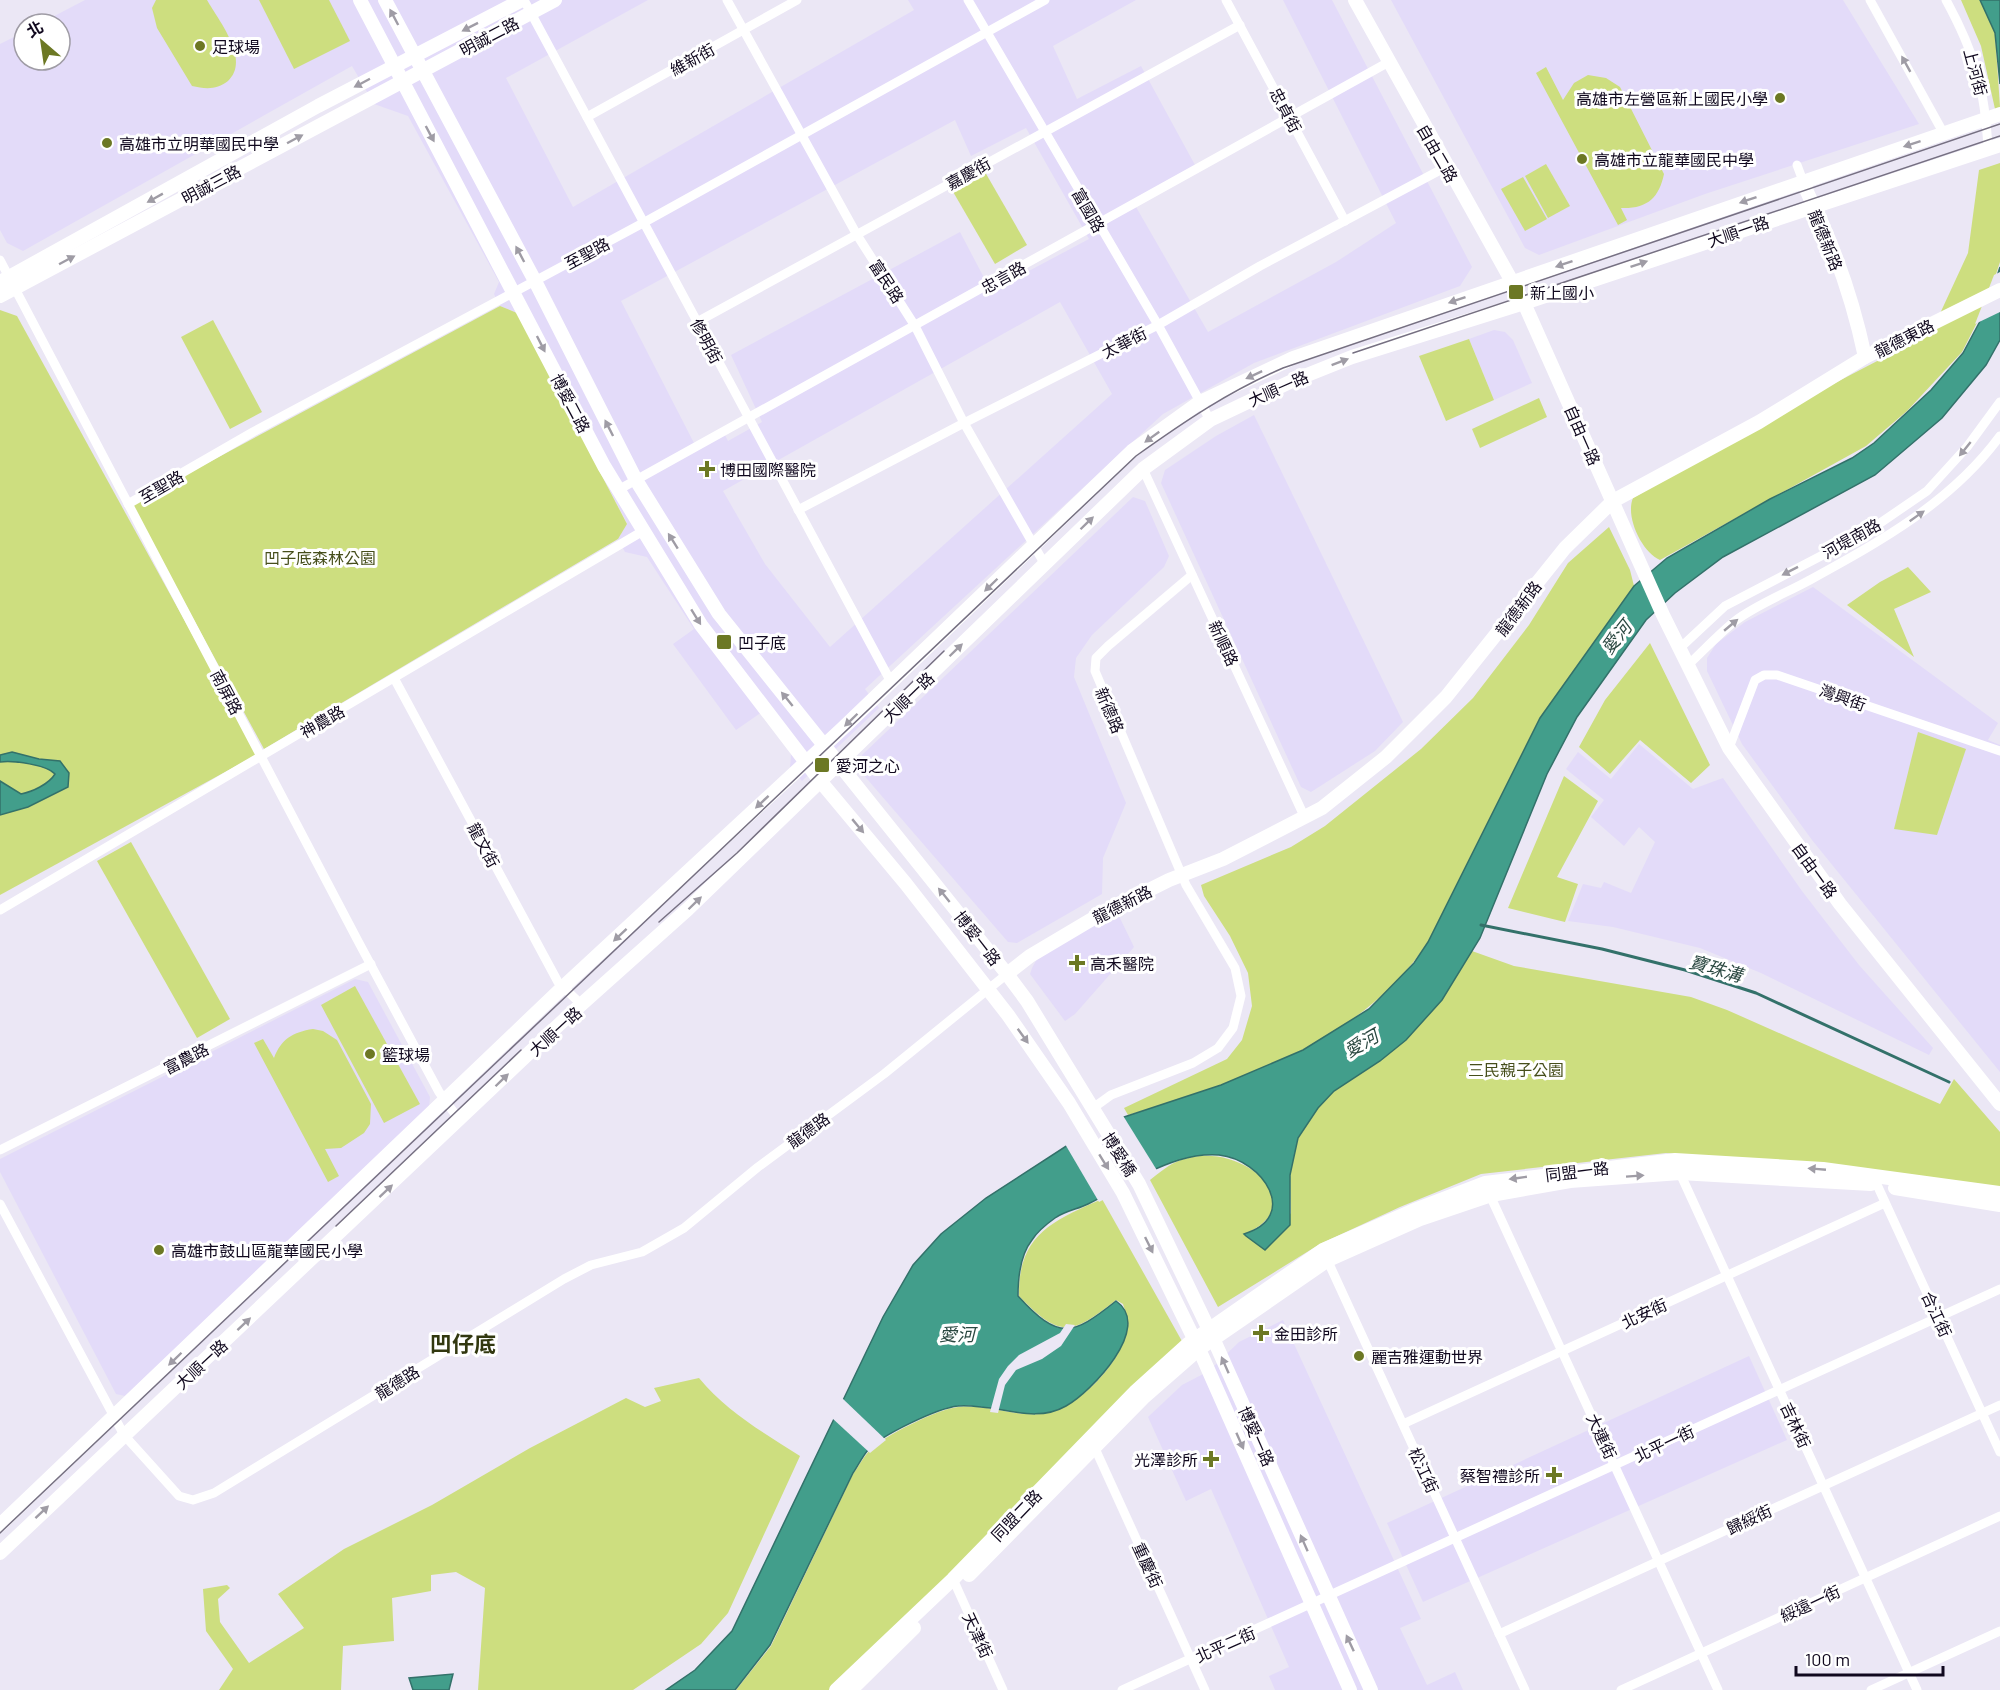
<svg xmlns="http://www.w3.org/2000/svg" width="2000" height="1690" font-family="Barlow,'Noto Sans TC',sans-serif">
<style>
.built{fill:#e3dbf9;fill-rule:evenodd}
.green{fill:#cdde7f}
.water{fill:#429e8b;stroke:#33716a;stroke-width:1.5}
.pier{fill:#ebe7f5}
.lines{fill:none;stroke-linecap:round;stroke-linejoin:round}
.stream{stroke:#33716a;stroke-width:3}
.street{stroke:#fff;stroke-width:9}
.secondary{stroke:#fff;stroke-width:14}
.tram{stroke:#767082;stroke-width:1.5}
.oneway{fill:#9f9ca5}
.poi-dot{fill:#6c7824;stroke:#fff;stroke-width:2}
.labels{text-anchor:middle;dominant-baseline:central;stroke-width:6;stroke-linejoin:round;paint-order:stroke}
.street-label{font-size:16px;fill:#10081e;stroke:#fff}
.poi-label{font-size:16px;fill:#10081e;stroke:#fff;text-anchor:start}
.park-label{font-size:16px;fill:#464e1b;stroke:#fff}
.water-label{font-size:18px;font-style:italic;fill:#2b4841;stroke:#fff}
.district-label{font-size:22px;font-weight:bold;fill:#323810;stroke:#fff}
</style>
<rect width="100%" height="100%" fill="#ebe7f5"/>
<g class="built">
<path d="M85 0H648L506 78 573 207 914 10 908 0H1136L1053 46 1077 99 1141 66 1195 165 1132 200 1208 332 1336 262 1396 223 1283 0H1332L1472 267 1460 286 1254 363 1163 414 865 689 879 708 802 781 790 768 791 754 762 712 736 730 673 644 694 629 647 557 625 552 618 539 627 523 517 313 500 306 494 294 499 282 408 116 374 104 352 66 23 251 7 243 0 230V44L24 32V60H60V24H39ZM955 120 971 156 1026 128 1089 239 991 291 960 232 731 355 762 422 728 441 725 435 694 443 621 301ZM1060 302 1112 394 830 647 765 564 723 491Z"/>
<polygon points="1391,0 1843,0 1919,124 1705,194 1539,255 1525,248"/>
<polygon points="1494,330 1505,332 1513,340 1532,383 1494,400 1469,339"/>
<polygon points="1254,415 1403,722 1375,751 1311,792 1301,787 1161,483 1165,470 1216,436"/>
<polygon points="1133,497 1145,501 1169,556 1164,567 1092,635 1076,658 1074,677 1126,803 1103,858 1102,894 1017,943 1008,942 861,772 862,755"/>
<polygon points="1813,587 1998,723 1988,740 2000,745 2000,1072 1812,840 1742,744 1707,671 1707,658 1716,644 1745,622"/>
<polygon points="1639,744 1693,789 1723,778 1802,891 1859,965 1933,1048 1929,1055 1761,973 1700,948 1613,927 1568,921 1583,884 1601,888 1604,882 1631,893 1655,842 1639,827 1624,846 1591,817 1604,800 1566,769 1578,752 1611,779"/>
<polygon points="1117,912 1134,947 1075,1014 1065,1021 1030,974 1032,968 1037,959"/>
<polygon points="355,979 368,982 430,1097 429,1108 125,1396 116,1394 0,1172 0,1159"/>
<polygon points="1283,1320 1421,1619 1400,1628 1427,1685 1455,1672 1463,1690 1275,1690 1269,1676 1289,1667 1211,1489 1186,1501 1148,1417 1182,1385 1209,1371 1239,1342"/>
<polygon points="1749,1356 1787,1440 1423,1602 1387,1523"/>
</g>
<g class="green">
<path d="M156 0H207C219 21 251 60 228 81 217 90 205 89 192 86L157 28 152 8Z"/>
<polygon points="259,0 329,0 350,41 294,69"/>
<polygon points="1961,0 1980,0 1995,33 2000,107 1995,109 1981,46"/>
<path d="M1546 67 1563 100 1574 83 1588 75 1606 78 1620 87 1664 174C1659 198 1647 209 1621 208L1627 220 1618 225 1536 73Z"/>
<path d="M2000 163V262L1985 307 1962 352 1907 411 1866 446 1660 560C1642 552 1625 517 1633 498L1810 396 1931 333 1968 253 1979 170Z"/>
<polygon points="1546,164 1570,206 1548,218 1525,176"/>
<polygon points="985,172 1027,245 995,264 952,190"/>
<polygon points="1523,177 1547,219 1525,231 1501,189"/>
<polygon points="500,306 517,313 627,524 618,539 264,749 131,504"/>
<polygon points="0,310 17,316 258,754 0,895"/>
<polygon points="213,320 262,412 230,429 181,337"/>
<polygon points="1469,339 1494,400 1446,421 1419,356"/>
<polygon points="1539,398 1547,417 1480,448 1472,429"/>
<path d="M1609 527 1630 570 1634 586 1540 718 1428 942C1362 1042 1238 1083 1128 1115L1124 1108 1227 1059 1242 1040 1252 1006 1248 973 1230 936 1204 896 1201 885 1291 847 1325 826 1421 749 1473 698 1529 625 1568 563Z"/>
<polygon points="1908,567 1931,592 1894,609 1914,657 1847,605 1880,582"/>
<polygon points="1650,643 1710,765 1691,783 1640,740 1610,774 1579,747 1605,700"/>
<polygon points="1918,732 1966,749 1937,835 1894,829"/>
<polygon points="1564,776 1598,801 1557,877 1578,884 1565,922 1508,908"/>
<polygon points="131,842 230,1019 197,1038 97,861"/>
<path d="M1472 951 1514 966 1691 997 1727 1010 1940 1104 1954 1079 2000 1132V1188L1776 1162 1666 1153 1481 1174 1400 1207 1320 1244 1218 1307 1150 1180C1159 1173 1169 1164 1181 1160 1242 1138 1315 1206 1244 1234L1265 1249 1291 1213 1290 1175 1298 1138 1318 1108 1334 1091 1380 1061 1442 1000Z"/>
<polygon points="355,986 420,1104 384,1123 321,1005"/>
<path d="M313 1029 323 1031 337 1040 371 1104 370 1124 364 1133 341 1148 325 1149 339 1176 328 1182 254 1043 263 1039 274 1058C281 1039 293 1032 313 1029Z"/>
<path d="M1102 1199 1183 1343 834 1690H736L771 1646 853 1474C858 1467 863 1458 869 1451 883 1436 938 1409 958 1407 986 1404 1012 1416 1040 1414 1077 1411 1123 1362 1128 1326 1129 1319 1125 1311 1123 1304L1116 1300C1072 1335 1060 1339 1019 1296 1018 1235 1052 1221 1102 1199Z"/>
<path d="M699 1378C727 1412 764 1433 800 1456L728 1613 701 1644 633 1690H478L485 1588 456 1572 431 1575V1591L392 1598 394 1641 343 1646 341 1690H219L233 1669 206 1631 203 1589 227 1585 230 1588 218 1599 220 1622 249 1663 304 1628 278 1594 344 1549 432 1505 530 1448 626 1398 645 1407 661 1401 654 1388Z"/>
</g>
<g class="water">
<polygon points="1980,0 2000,0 2000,84 1995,33"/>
<path d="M2000 267V340L1986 365 1942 418 1875 475 1723 557 1675 593 1646 620 1577 717 1547 774 1480 938 1442 1000 1406 1040 1380 1061 1334 1091 1318 1108 1298 1138 1290 1175V1225L1265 1250 1246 1236 1244 1234C1300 1217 1264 1160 1219 1155 1205 1154 1192 1156 1179 1160 1147 1170 1118 1189 1088 1204 1078 1209 1065 1211 1055 1218 1048 1223 1037 1232 1032 1240 1020 1255 1018 1278 1018 1296 1059 1341 1072 1336 1116 1301 1154 1327 1091 1392 1066 1406 1038 1422 1009 1409 981 1407 973 1406 965 1405 958 1406 938 1408 881 1435 868 1450 862 1457 858 1466 853 1473L770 1645 735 1690H666L695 1670 732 1631 883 1317 913 1265 941 1234 986 1198 1071 1143 1115 1120 1221 1085 1303 1050 1369 1009 1414 963 1428 942 1540 718 1634 586 1667 558 1770 499 1852 458 1874 443 1931 390 1963 353 1987 308Z"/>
<path d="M12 752 39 759 60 761 69 773 68 787 28 807 0 815V781L21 794C32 792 49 784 55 774 47 765 13 760 0 762V755Z"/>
<polygon points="453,1674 449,1690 413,1690 409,1678"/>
</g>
<g class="pier">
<polygon points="2000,272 2000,312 1975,324 1994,275"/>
<polygon points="1122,1114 1158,1172 1099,1202 1065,1144"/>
<polygon points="1066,1324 1075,1325 1061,1346 1042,1359 1016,1370 1005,1385 998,1413 990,1412 999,1379 1008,1366 1019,1355 1060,1333"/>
<polygon points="842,1398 886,1440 870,1453 832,1418"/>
</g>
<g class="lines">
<polyline class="stream" points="1481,925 1602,949 1685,970 1756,993 1949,1082"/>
<g class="street">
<polyline points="524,0 891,682"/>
<polyline points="727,0 857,235 915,326 964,423 1044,563"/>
<polyline points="968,0 1158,325 1210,420"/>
<polyline points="1226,0 1345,221"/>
<polyline points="1870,0 1944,134"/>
<path d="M1946 0C1975 53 1985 89 1988 149"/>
<polyline points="587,117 797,0"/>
<polyline points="1797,165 1803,181"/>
<polyline points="0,260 358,941 439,1092 460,1121"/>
<polyline points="697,322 1240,25"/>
<polyline points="1143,469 1305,818"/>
<polyline points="618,490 1387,63"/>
<polyline points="128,504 253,432 643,223 1045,0"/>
<polyline points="798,510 964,423 1158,325 1260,266 1446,167"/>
<polyline points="1680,648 1725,606 1867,532 1927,491 1967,447 2000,402"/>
<path d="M1688 665C1704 650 1719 634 1735 621 1756 605 1784 594 1808 581 1879 542 1951 503 2000 436"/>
<polyline points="394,678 558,982 583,1006"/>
<polyline points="1729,748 1755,680 1764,675 1777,675 2000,751"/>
<polyline points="0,910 643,531"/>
<polyline points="1093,1108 1111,1095 1193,1063 1218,1048 1233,1028 1241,996 1235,968 1186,885 1095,671 1096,658 1108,646 1192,575"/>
<polyline points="0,1150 371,964"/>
<polyline points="1679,1171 1917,1690"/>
<polyline points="1873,1176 2000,1452"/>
<polyline points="1488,1191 1718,1690"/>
<polyline points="0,1204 124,1435 179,1496 193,1500 214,1493 564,1279 591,1265 642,1252 684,1228 758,1167 884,1074 1007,974"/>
<polyline points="1325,1255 1525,1690"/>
<polyline points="1403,1424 1885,1203"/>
<polyline points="1093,1444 1205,1690"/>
<polyline points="953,1579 1003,1690"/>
<polyline points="1499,1634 2000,1405"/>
<polyline points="1122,1690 2000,1289"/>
<polyline points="1621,1690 2000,1516"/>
<polyline points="1871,1690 2000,1631"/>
</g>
<g class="secondary">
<polyline points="360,0 604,466 701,625 821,782 906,884 1008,1015 1069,1103 1123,1193 1199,1349 1350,1690"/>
<polyline points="385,0 535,281 636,480 719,614 1007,974 1027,1001 1139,1184 1213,1338 1371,1690"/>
<polyline points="1355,0 1524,303 1663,615 1729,748 1840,904 2000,1104"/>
<polyline points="0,282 318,106 522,0"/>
<polyline points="0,296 555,0"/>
<polyline points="1865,357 2000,290"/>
<path d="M1007 974 1030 956 1099 915 1169 880 1223 859 1322 808 1386 757 1446 697 1565 548 1613 501 1759 422 1865 357C1856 314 1840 264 1822 223 1816 209 1808 197 1803 181"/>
<polyline points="1895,1188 2000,1205"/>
<polyline points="0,1525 563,987 842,729 1132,451 1200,402 1293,358 2000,114"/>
<polyline points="0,1553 565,1019 688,909 1143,469 1210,420 1292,381 1352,357 1524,303 2000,145"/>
<polyline points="969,1575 1143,1398 1199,1349 1328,1260 1420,1219 1491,1195 1570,1181 1680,1173 1871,1184"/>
<polyline points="836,1690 953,1579 1136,1391 1188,1344 1323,1250 1417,1209 1485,1183 1675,1160 1823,1169 2000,1193"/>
<polyline points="851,1690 914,1628"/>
</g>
<g class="tram">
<polyline points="1353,353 2000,136"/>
<polyline points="659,922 737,853 944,651"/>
<polyline points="336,1226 521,1050"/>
<path d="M0 1533 1136 456C1185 421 1228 392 1283 368L2000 124"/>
</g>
</g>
<defs><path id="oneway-solid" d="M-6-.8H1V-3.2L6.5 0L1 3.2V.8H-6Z" transform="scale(1.5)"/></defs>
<g class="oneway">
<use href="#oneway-solid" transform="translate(394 17) rotate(-118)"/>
<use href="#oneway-solid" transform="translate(470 27) rotate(153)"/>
<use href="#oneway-solid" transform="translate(1906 64) rotate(-119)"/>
<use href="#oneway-solid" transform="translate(362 83) rotate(152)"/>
<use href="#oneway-solid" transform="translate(430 134) rotate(62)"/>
<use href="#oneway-solid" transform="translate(295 139) rotate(-28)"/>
<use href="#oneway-solid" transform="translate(1912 144) rotate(162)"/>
<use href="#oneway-solid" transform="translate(155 198) rotate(151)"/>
<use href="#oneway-solid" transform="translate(1748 200) rotate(161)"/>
<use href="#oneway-solid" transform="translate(520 254) rotate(-118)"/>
<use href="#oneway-solid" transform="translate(67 260) rotate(-28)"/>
<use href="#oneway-solid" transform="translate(1564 264) rotate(161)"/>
<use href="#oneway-solid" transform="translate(1639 264) rotate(-19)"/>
<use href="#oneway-solid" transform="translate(1457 300) rotate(161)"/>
<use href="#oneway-solid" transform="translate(541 344) rotate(63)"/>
<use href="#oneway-solid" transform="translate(1340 362) rotate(-21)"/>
<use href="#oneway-solid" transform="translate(1254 375) rotate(155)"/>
<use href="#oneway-solid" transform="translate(609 428) rotate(-117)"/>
<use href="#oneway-solid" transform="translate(1152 437) rotate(144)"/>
<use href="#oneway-solid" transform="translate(1965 449) rotate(129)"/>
<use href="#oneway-solid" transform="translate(1917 516) rotate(-35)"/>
<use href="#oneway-solid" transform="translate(1087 523) rotate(-44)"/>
<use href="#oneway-solid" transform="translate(673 541) rotate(-122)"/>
<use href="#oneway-solid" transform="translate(1790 571) rotate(153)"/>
<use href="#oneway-solid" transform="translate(991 585) rotate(136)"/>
<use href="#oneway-solid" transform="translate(696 617) rotate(58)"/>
<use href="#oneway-solid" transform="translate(1731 625) rotate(-40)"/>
<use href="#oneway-solid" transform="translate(956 650) rotate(-44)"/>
<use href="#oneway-solid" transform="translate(787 699) rotate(-129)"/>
<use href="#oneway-solid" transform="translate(851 720) rotate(136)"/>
<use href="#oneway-solid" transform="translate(762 802) rotate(137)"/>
<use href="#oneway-solid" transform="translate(858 826) rotate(50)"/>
<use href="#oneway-solid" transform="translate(944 895) rotate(-129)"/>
<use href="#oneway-solid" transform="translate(695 903) rotate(-44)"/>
<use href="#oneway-solid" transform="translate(620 935) rotate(137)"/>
<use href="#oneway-solid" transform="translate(1023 1036) rotate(54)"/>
<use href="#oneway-solid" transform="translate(502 1080) rotate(-44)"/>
<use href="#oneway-solid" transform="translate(1104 1162) rotate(58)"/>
<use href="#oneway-solid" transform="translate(1817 1169) rotate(-175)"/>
<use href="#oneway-solid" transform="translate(1635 1176) rotate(-4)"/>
<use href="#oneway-solid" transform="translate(1518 1178) rotate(172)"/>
<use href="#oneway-solid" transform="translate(386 1191) rotate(-43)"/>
<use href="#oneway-solid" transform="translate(1149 1245) rotate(64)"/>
<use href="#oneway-solid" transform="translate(244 1324) rotate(-43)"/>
<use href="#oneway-solid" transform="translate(175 1359) rotate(136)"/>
<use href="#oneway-solid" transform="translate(1225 1365) rotate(-114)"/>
<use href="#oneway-solid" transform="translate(1240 1441) rotate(66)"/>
<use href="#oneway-solid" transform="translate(42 1512) rotate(-43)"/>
<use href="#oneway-solid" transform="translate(1304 1543) rotate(-114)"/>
<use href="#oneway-solid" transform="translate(1350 1643) rotate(-115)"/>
</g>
<g class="poi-dot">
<circle cx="200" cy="46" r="6"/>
<circle cx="1780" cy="98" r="6"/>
<circle cx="107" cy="143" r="6"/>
<circle cx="1582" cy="159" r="6"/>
<rect x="1508" y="284" width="16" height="16" rx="3"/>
<path d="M704 460h6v6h6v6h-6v6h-6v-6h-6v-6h6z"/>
<rect x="716" y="634" width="16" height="16" rx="3"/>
<rect x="814" y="757" width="16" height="16" rx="3"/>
<path d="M1074 954h6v6h6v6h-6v6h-6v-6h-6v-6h6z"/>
<circle cx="370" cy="1054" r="6"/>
<circle cx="159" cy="1250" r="6"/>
<path d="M1258 1324h6v6h6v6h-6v6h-6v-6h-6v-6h6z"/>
<circle cx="1359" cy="1356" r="6"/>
<path d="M1208 1450h6v6h6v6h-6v6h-6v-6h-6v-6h6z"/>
<path d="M1551 1466h6v6h6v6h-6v6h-6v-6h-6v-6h6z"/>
</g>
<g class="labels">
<g class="street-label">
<text transform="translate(489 36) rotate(-28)">明誠二路</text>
<text transform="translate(692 59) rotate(-29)">維新街</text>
<text transform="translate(1976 72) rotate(75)">上河街</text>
<text transform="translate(1286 110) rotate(62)">忠貞街</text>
<text transform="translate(1438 153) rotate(60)">自由二路</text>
<text transform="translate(968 173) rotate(-29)">嘉慶街</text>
<text transform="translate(211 184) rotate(-28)">明誠三路</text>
<text transform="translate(1089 210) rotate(60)">富國路</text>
<text transform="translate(1738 231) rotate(-19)">大順一路</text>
<text transform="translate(1826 240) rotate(68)">龍德新路</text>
<text transform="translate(587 253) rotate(-28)">至聖路</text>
<text transform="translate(1003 277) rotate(-29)">忠言路</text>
<text transform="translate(887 281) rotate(57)">富民路</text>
<text transform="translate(1904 338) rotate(-27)">龍德東路</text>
<text transform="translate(707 341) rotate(62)">修明街</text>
<text transform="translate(1124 342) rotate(-27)">太華街</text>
<text transform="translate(1278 388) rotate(-24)">大順一路</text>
<text transform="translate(571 403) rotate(62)">博愛二路</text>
<text transform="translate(1583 435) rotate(66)">自由一路</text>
<text transform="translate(161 486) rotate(-30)">至聖路</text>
<text transform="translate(1851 538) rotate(-29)">河堤南路</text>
<text transform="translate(1518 608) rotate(-53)">龍德新路</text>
<text transform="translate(1224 643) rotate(65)">新順路</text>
<text transform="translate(227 692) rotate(62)">南屏路</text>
<text transform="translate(908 697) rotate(-44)">大順一路</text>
<text transform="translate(1843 697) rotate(20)">灣興街</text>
<text transform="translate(1110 710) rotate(67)">新德路</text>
<text transform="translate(322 721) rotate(-30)">神農路</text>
<text transform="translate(484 845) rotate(62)">龍文街</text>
<text transform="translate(1815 870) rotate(54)">自由一路</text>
<text transform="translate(1122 904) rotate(-27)">龍德新路</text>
<text transform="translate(978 938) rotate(52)">博愛一路</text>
<text transform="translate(555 1031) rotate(-42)">大順一路</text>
<text transform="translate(186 1058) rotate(-27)">富農路</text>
<text transform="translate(808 1130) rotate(-36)">龍德路</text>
<text transform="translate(1120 1154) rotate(58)">博愛橋</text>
<text transform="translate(1577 1171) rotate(-7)">同盟一路</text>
<text transform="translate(1644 1313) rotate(-25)">北安街</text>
<text transform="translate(1937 1314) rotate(65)">合江街</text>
<text transform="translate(201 1364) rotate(-43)">大順一路</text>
<text transform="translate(397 1382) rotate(-32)">龍德路</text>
<text transform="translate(1796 1425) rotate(65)">吉林街</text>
<text transform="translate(1257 1436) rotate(66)">博愛一路</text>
<text transform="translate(1602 1436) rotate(65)">大連街</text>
<text transform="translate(1664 1443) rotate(-25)">北平一街</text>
<text transform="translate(1424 1470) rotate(65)">松江街</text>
<text transform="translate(1016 1515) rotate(-46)">同盟二路</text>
<text transform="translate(1749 1519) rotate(-25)">歸綏街</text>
<text transform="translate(1148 1565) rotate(65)">重慶街</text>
<text transform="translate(1810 1603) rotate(-25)">綏遠一街</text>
<text transform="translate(978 1635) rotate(65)">天津街</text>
<text transform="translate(1225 1644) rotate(-24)">北平二街</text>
</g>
<g class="poi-label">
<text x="212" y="46">足球場</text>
<text x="1768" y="98" text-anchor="end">高雄市左營區新上國民小學</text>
<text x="119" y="143">高雄市立明華國民中學</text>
<text x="1594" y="159">高雄市立龍華國民中學</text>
<text x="1530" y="292">新上國小</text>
<text x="720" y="469">博田國際醫院</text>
<text x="738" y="642">凹子底</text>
<text x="836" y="765">愛河之心</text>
<text x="1090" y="963">高禾醫院</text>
<text x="382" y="1054">籃球場</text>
<text x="171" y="1250">高雄市鼓山區龍華國民小學</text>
<text x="1274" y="1333">金田診所</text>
<text x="1371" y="1356">麗吉雅運動世界</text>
<text x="1198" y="1459" text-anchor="end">光澤診所</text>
<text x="1540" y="1475" text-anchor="end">蔡智禮診所</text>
</g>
<g class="park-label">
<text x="320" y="557">凹子底森林公園</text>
<text x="1516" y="1069">三民親子公園</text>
</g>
<g class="water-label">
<text transform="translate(1616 637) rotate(-51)">愛河</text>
<text transform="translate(1716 968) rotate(16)">寶珠溝</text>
<text transform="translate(1361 1043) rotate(-30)">愛河</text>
<text x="957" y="1334">愛河</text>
</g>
<g class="district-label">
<text x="463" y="1343">凹仔底</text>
</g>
</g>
<g transform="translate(42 42) rotate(331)"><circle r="28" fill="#ffffff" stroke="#9f9ca5" stroke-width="1.5"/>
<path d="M0-4.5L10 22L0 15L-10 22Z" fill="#6c7824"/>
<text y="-9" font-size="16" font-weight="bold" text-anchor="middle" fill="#10081e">北</text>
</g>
<path d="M1796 1666v9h147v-9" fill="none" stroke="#10081e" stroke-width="3"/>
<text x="1805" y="1666" font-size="18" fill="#10081e" stroke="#ffffff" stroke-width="4.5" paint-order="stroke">100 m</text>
</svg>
